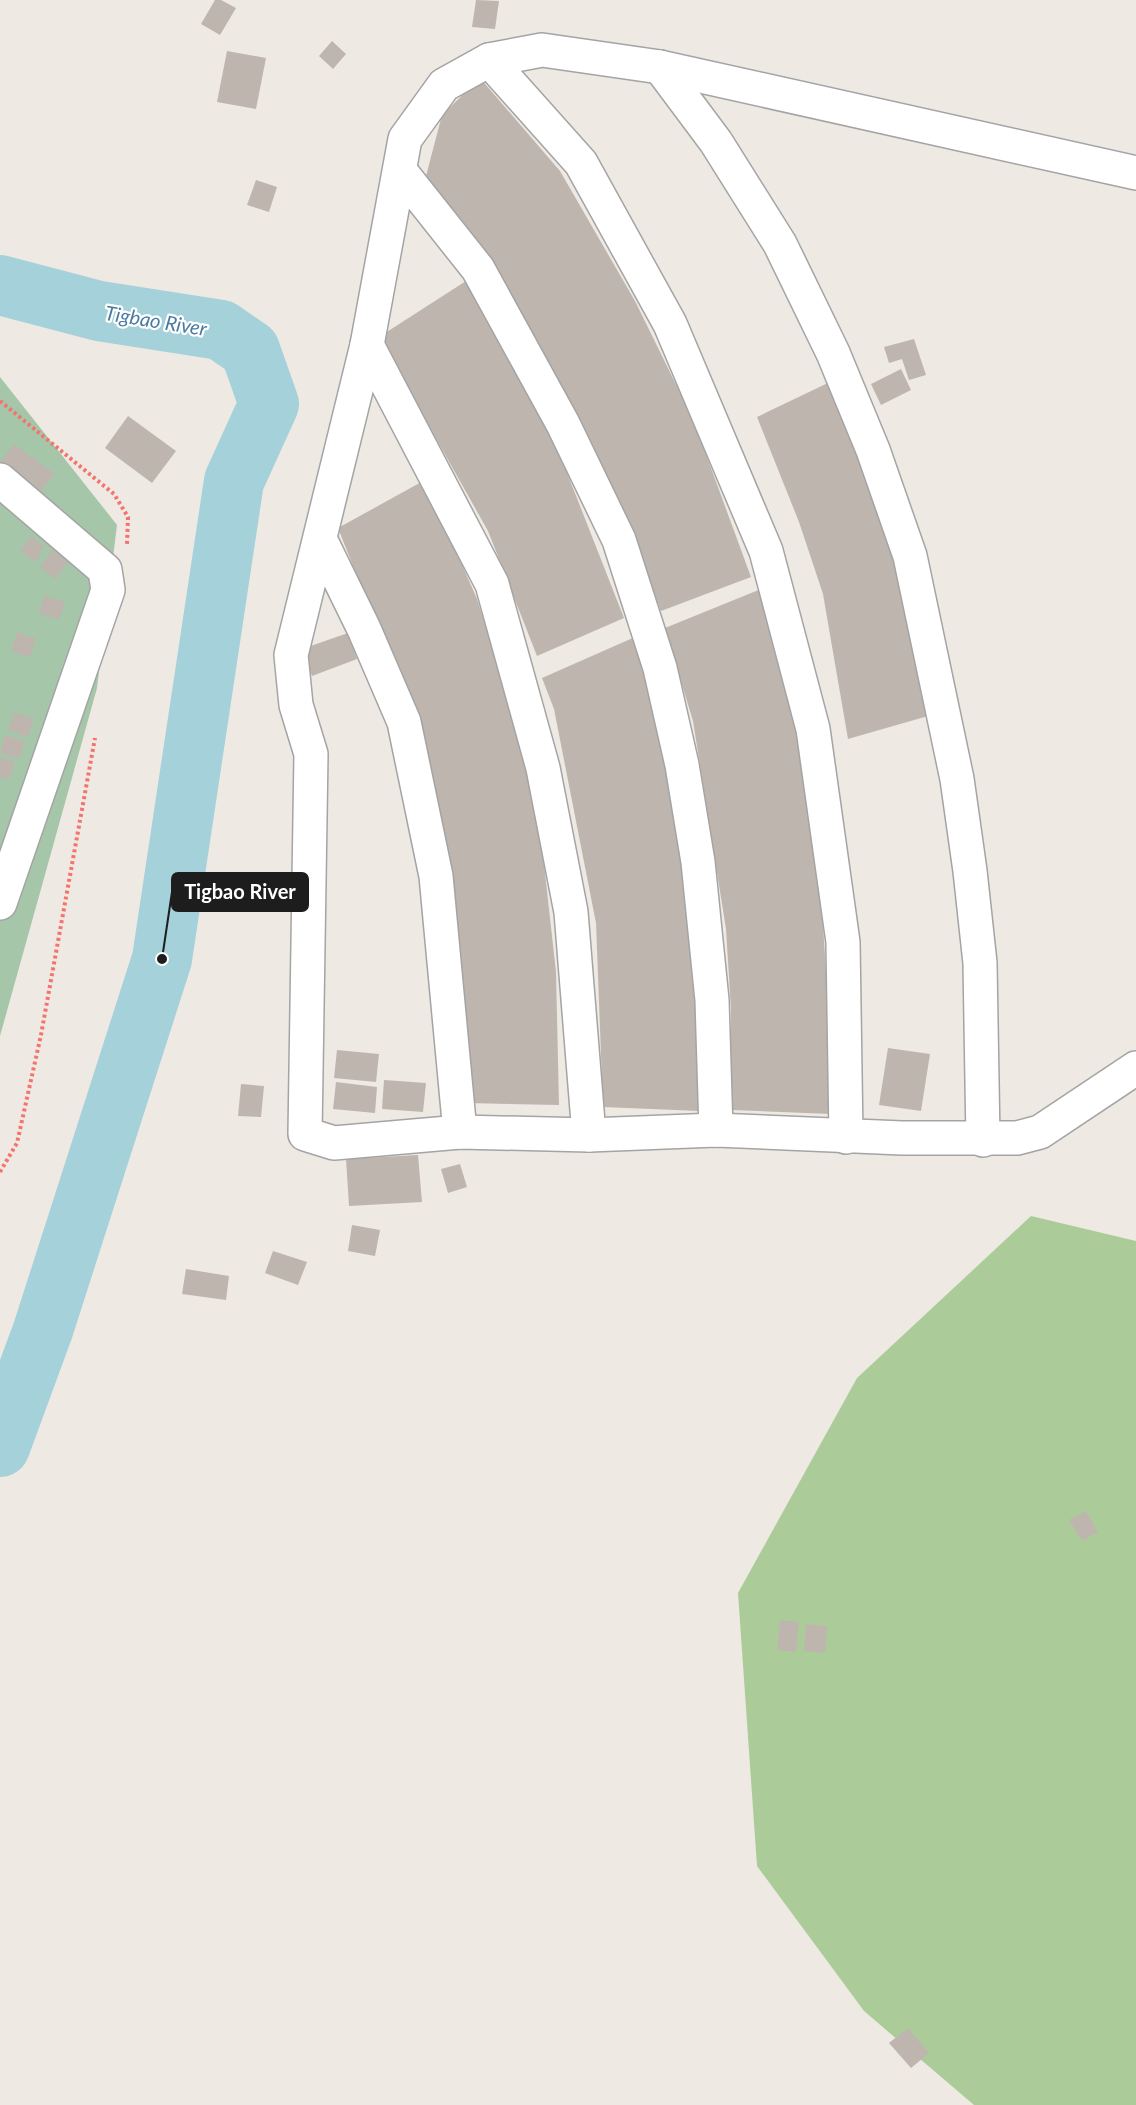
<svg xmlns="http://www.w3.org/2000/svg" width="1136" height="2105" font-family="Lato,sans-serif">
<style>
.forest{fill:#abcc99}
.cemetery{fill:#a5c6a8}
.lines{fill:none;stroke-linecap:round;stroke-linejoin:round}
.river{stroke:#a4d1da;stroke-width:60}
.building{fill:#beb5af}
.minor-casing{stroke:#a4a4a4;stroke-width:36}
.path{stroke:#f5736d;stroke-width:4;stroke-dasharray:3 3;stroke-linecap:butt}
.minor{stroke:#fff;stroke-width:33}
.labels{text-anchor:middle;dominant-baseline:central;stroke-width:4.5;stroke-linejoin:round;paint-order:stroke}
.water-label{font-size:20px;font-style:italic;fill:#4a7aa1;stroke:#fff}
.leader{fill:none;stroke:#1d1d1d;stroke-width:2}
.callout-dot{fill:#1d1d1d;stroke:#fff;stroke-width:2}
.callout{fill:#1d1d1d;stroke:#1d1d1d;stroke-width:2}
.callout-label{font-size:20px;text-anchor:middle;font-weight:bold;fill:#fff}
</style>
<rect width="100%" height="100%" fill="#eee9e3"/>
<polygon class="forest" points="1031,1216 1136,1241 1136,2105 974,2105 864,2011 757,1866 738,1593 857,1378"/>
<polygon class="cemetery" points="0,377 117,525 97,688 0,1036"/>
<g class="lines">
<polyline class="river" points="0,285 99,311 221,330 250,350 269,404 234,481 162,959 43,1330 0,1447"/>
</g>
<g class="building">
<polygon points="215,0 221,0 236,8 220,35 201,24"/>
<polygon points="476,0 499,1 495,29 472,27"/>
<polygon points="332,41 346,54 333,69 319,56"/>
<polygon points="227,51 266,58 256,109 217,102"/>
<polygon points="480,78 560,171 635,301 693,419 751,577 661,611 624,510 500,273 426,176 442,115"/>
<polygon points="256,180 277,187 269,212 247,205"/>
<polygon points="466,281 549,427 624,618 537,656 488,531 379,337"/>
<polygon points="914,339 926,375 909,380 902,359 889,363 884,347"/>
<polygon points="901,369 911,390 881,405 871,384"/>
<polygon points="832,381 882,503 935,714 848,739 823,594 799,522 757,417"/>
<polygon points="128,416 176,451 152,483 105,448"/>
<polygon points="14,444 55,474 40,492 0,462"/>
<polygon points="425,480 477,599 515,719 541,837 556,972 559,1105 466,1103 443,841 357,576 338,528"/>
<polygon points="30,536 44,546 36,562 20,551"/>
<polygon points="52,550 68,562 55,579 40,567"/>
<polygon points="761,589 790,698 806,781 820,877 830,1035 831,1114 731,1110 731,1009 726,929 693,721 665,628"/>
<polygon points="45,595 65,602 59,620 39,613"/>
<polygon points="17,632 36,639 30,657 11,651"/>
<polygon points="348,633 357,659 312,676 302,649"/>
<polygon points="635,637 670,766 697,975 699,1111 603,1107 596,923 554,709 542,678"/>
<polygon points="14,712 34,719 28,737 8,730"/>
<polygon points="5,735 25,741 19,759 0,753"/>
<polygon points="0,757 15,762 9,780 0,778"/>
<polygon points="888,1048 930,1054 921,1111 879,1105"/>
<polygon points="337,1050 379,1054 376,1082 334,1078"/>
<polygon points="384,1080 426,1083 423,1112 382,1109"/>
<polygon points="336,1082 377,1087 375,1113 333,1109"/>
<polygon points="241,1084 264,1086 261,1117 238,1116"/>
<polygon points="418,1155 422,1202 349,1206 346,1159"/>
<polygon points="460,1164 467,1187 448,1193 441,1169"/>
<polygon points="352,1225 380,1230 375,1256 348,1251"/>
<polygon points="273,1251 307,1262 298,1285 265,1273"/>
<polygon points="186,1269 229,1276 226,1300 182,1294"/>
<polygon points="1086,1511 1098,1532 1082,1541 1069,1520"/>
<polygon points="780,1620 799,1622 796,1652 777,1650"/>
<polygon points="806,1624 827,1626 825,1653 804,1651"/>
<polygon points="908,2028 929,2053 911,2068 889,2043"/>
</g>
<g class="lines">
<defs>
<g id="minor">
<polyline points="489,60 581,163 670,324 766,551 813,729 843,942 846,1137"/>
<polyline points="660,67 716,142 780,244 833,353 873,450 910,556 957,779 970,871 980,963 983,1140"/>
<polyline points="401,172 478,269 563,424 619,540 660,668 682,765 698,862 712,1000 716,1130"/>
<polyline points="1136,173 660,67 542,50 489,60 444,85 405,139 367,345 291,655 296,705 311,754 305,1134 334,1143 460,1132 589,1135 716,1130 902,1138 1017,1138 1040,1132 1136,1068"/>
<polyline points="367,345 492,584 543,768 571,912 589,1135"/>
<polyline points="0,480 105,570 108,590 0,903"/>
<polyline points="320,539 364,629 404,722 436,876 460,1132"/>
</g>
</defs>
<use href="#minor" class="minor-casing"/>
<g class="path">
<polyline points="0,401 114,494 128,517 127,544"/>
<polyline points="0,1172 17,1143 41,1035 95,738"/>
</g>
<use href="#minor" class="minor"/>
</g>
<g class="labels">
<g class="water-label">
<text transform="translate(156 320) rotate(9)">Tigbao River</text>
</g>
</g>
<path class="leader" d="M162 959L172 892"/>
<circle class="callout-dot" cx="162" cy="959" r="6"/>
<rect class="callout" x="172" y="873" width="136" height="38" rx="6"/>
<g class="callout-label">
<text x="240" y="899">Tigbao River</text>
</g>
</svg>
